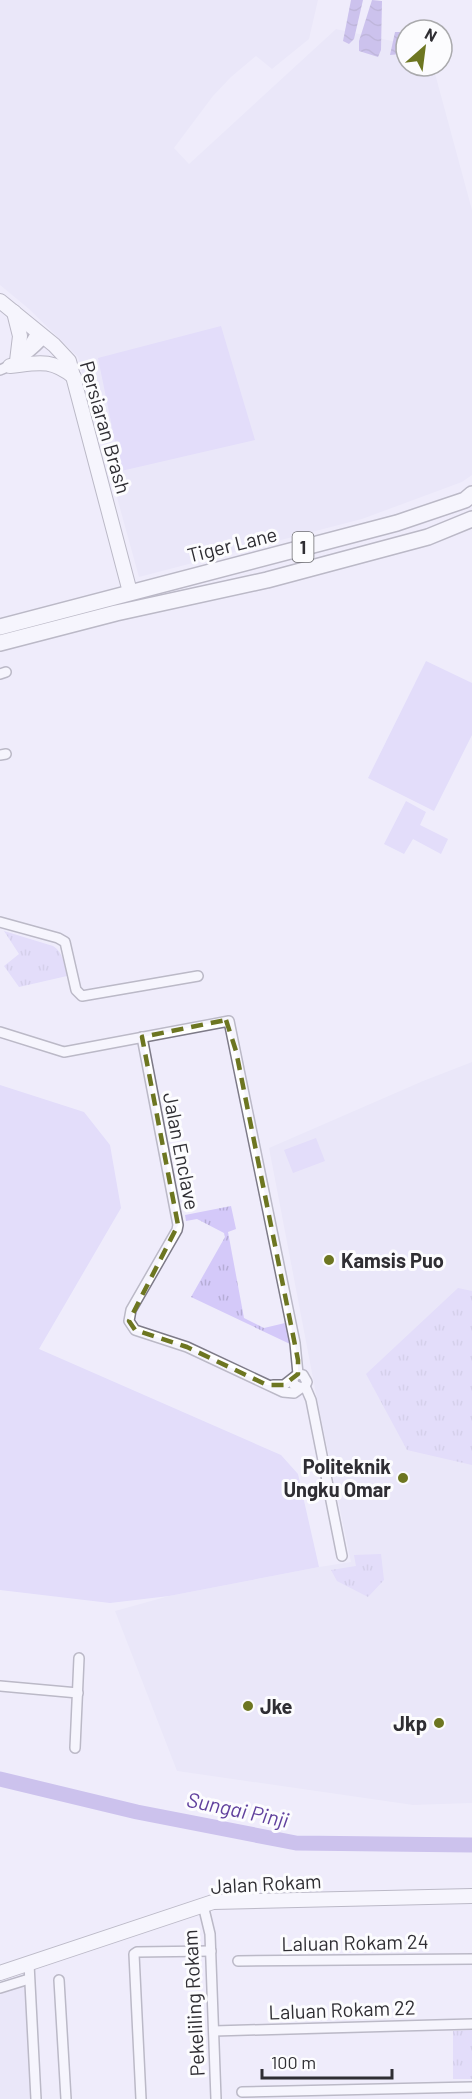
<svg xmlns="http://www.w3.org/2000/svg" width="472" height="2099" font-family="Barlow,sans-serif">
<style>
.built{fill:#e5e0f6}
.grass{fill:#d4c9f9}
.park{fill:url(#park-tufts)}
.water{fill:url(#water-waves)}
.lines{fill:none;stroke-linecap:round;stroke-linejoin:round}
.river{stroke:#a38edc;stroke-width:15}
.street-casing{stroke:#7d7a87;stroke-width:12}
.secondary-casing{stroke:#7d7a87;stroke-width:16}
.primary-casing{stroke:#7d7a87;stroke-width:18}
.street{stroke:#fff;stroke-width:9}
.secondary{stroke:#fff;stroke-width:14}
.primary{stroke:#fff;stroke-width:15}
.marked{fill:none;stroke:#6d7621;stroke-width:4.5;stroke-dasharray:12 8;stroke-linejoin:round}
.poi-dot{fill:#6d7621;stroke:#fcfcfe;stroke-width:2}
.labels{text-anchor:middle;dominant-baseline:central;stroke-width:6;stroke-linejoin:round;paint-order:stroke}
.shield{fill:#fcfcfe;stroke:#6c6c70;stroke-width:1.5}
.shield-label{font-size:18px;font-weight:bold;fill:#2f2e33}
.street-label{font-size:20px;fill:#2f2e33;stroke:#fcfcfe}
.poi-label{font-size:20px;font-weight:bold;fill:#2f2e33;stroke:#fcfcfe;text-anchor:start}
.water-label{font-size:21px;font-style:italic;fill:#60409d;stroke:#fcfcfe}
</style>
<defs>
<pattern id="park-tufts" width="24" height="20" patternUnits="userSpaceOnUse" patternTransform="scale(1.5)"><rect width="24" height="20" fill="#d4c9f9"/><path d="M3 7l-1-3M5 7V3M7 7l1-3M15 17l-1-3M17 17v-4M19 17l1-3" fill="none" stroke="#b6add6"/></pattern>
<pattern id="water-waves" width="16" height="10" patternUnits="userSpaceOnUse" patternTransform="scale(1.5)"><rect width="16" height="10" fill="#a38edc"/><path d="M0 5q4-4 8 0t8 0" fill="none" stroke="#8574b3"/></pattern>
</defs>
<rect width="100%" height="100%" fill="#efecfb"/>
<g class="built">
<polygon points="0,0 318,0 309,39 272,69 256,56 231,77 213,96 174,148 189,164 336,29 406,44 406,66 433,66 472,210 472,475 462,482 362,519 139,577 78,357 29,309 0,285"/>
<polygon points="472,1062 472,1803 413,1805 177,1771 115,1611 169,1596 319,1567 351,1562 316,1394 269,1148 423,1081"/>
<polygon points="29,1979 37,2099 0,2099 0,1987"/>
</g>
<g class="grass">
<polygon points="221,326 255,440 121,471 98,358"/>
<polygon points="426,661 472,683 472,735 434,811 368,778"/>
<polygon points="406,801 426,812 420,825 448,839 441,854 413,839 404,854 384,844"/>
<polygon points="0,1085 84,1112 110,1145 121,1208 39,1349 281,1455 298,1474 319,1567 169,1596 110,1603 0,1590"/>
<polygon points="316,1138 325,1161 293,1173 284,1150"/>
</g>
<g class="park">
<path d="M4 931 53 946C64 953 64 965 67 976L19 987 4 966 19 954Z"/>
<polygon points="231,1206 236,1229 228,1232 244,1318 264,1328 285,1323 290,1344 191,1297 225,1237 224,1233 197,1219 186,1221 185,1215"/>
<polygon points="458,1288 472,1291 472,1465 407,1450 366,1374"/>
<polygon points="381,1554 384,1580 368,1597 337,1581 331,1570 356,1566 354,1555"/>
<polygon points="472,2030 472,2079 453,2079 453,2031"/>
</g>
<g class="water">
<polygon points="351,0 363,0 354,39 349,44 343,41"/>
<polygon points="372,0 382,1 381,50 378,57 359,51 359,41"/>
<polygon points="395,32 404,32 406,49 401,54 390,55"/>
</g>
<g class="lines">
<polyline class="river" points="0,1779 137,1812 296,1843 472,1845"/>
<defs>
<g id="street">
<polyline points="22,356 37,331"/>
<path d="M0 370C16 364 34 350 45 337"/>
<polyline points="0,674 6,672"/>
<polyline points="0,755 6,754"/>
<polyline points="0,922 58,938 65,942 76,990 82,996 198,976"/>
<polyline points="0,1032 64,1052 229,1021 295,1343 298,1374"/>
<polyline points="142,1037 178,1225 177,1230 131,1310 129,1321 135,1330 187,1347 283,1392 294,1393 301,1388"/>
<polyline points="273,1385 284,1385 298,1374 303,1375 307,1382 305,1386 301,1388 294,1385 293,1380"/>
<polyline points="305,1386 311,1400 342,1556"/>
<polyline points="0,1686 78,1693"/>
<polyline points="75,1748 79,1658"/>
<polyline points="203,1905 210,1934 216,2099"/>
<polyline points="238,1961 472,1959"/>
<polyline points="29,1964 36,2099"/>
<polyline points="59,1980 66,2099"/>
<polyline points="0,1988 29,1979"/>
<polyline points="214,2031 472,2024"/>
<polyline points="242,2092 472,2087"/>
<polyline points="141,2099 134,1954 137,1952 211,1951"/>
</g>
<g id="secondary">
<polyline points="0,301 54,345 69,361 130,592"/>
<polyline points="14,312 20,336 17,361"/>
<path d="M10 366C38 363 50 358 74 377"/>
<polyline points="0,1973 213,1902 472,1896"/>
</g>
<g id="primary">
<polyline points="0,627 397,523 465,500 472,494"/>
<polyline points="0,643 116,613 267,580 428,537 472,519"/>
</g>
</defs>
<use href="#street" class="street-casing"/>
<use href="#secondary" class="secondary-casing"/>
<use href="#primary" class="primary-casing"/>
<use href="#street" class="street"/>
<use href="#secondary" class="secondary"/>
<use href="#primary" class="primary"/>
</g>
<path d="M0 0H472V2099H0ZM226 1020 236 1051 298 1360V1374L284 1385H267L187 1347 135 1330 129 1321 178 1225 142 1037Z" fill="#efecfb" fill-opacity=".55" fill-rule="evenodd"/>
<path class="marked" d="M226 1020 236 1051 298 1360V1374L284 1385H267L187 1347 135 1330 129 1321 178 1225 142 1037Z"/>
<g class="poi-dot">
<circle cx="329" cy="1260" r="6"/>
<circle cx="403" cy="1478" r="6"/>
<circle cx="248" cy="1706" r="6"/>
<circle cx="439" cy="1723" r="6"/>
</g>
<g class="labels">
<rect class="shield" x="292.5" y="532" width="21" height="30" rx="4.5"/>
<g class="shield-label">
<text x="303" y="547">1</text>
</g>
<g class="street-label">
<text transform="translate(106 427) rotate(74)">Persiaran Brash</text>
<text transform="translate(232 544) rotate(-14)">Tiger Lane</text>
<text transform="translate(182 1151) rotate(79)">Jalan Enclave</text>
<text transform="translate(266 1883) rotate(-3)">Jalan Rokam</text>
<text transform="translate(355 1942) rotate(-1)">Laluan Rokam 24</text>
<text transform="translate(193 2003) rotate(-93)">Pekeliling Rokam</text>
<text transform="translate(342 2009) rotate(-2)">Laluan Rokam 22</text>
</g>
<g class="poi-label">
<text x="341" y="1260">Kamsis Puo</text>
<text x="391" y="1466" text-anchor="end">Politeknik<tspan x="391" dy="23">Ungku Omar</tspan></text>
<text x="260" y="1706">Jke</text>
<text x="427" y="1723" text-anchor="end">Jkp</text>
</g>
<g class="water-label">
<text transform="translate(238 1809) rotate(12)">Sungai Pinji</text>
</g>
</g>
<g transform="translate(424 48) rotate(28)"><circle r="28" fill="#fcfcfe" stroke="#aaaaad" stroke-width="1.5"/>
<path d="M0-4.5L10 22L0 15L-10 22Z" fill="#6d7621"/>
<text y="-9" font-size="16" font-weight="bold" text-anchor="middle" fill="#2f2e33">N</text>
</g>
<path d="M262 2069v9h130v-9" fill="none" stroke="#2f2e33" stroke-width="3"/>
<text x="271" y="2069" font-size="18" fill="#2f2e33" stroke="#fcfcfe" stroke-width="4.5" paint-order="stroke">100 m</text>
</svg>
